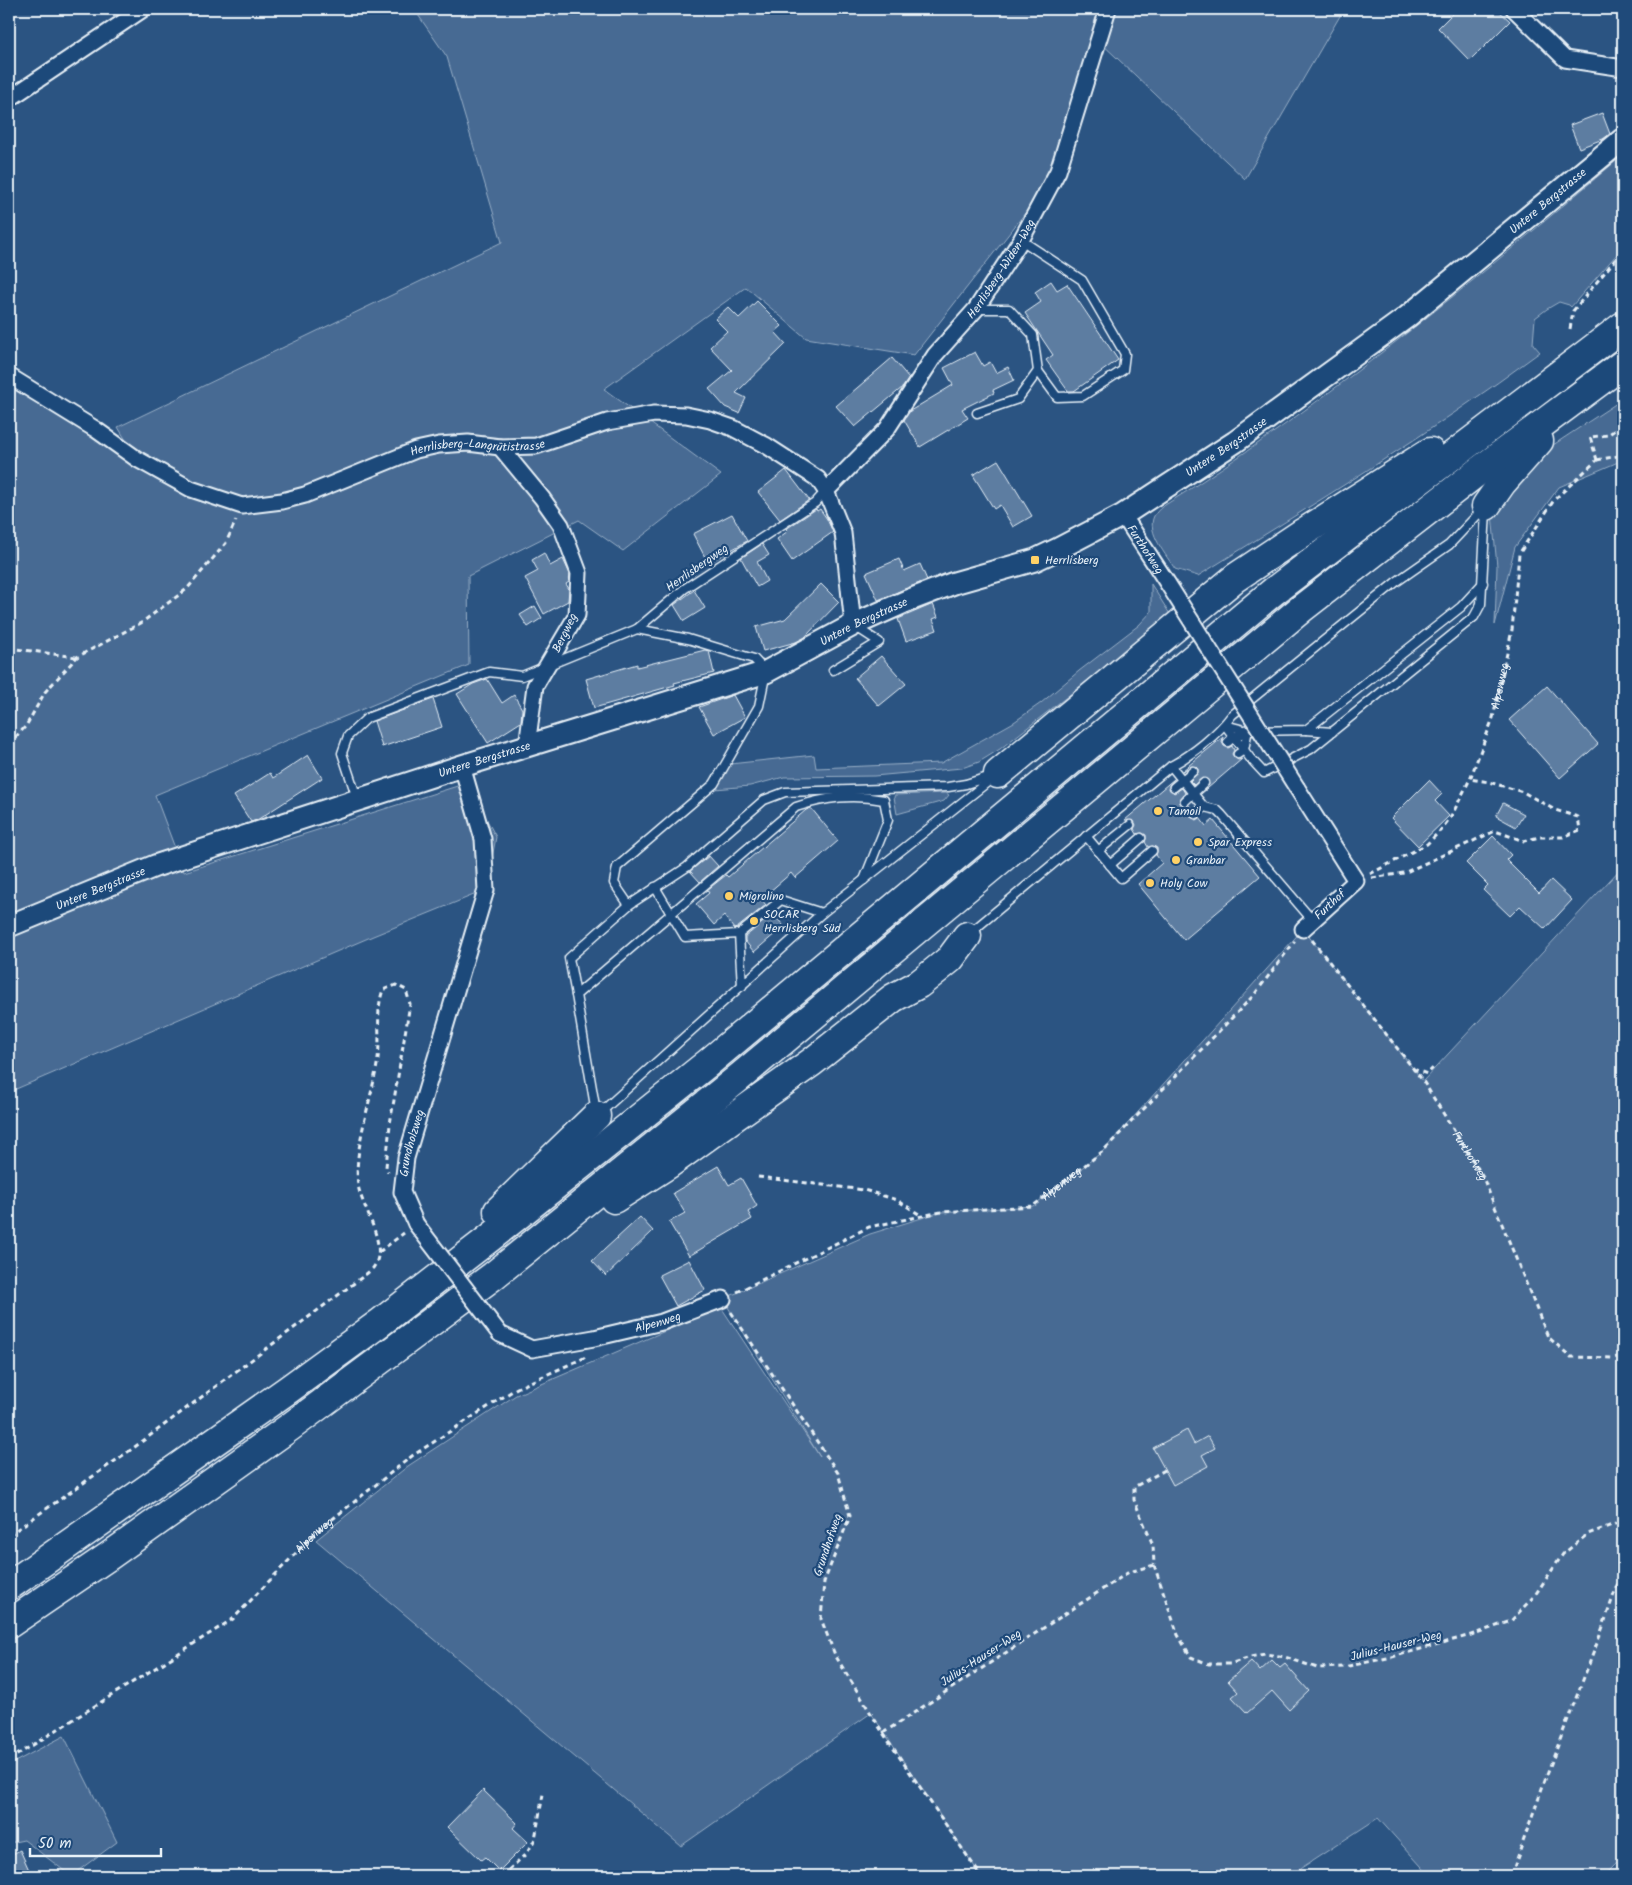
<svg xmlns="http://www.w3.org/2000/svg" width="1632" height="1885" font-family="Kalam,sans-serif">
<style>
.green{fill:#476b93;stroke:#98aec6}
.building{fill:#5d7da1;stroke:#e8f1f8}
.lines{fill:none;stroke-linecap:round;stroke-linejoin:round}
.lane-casing{stroke:#e8f1f8;stroke-width:11}
.street-casing{stroke:#e8f1f8;stroke-width:19}
.secondary-casing{stroke:#e8f1f8;stroke-width:25}
.highway-casing{stroke:#e8f1f8;stroke-width:31}
.path{stroke:#e8f1f8;stroke-width:3;stroke-dasharray:5 4;stroke-linecap:butt}
.lane{stroke:#1f4a7a;stroke-width:8}
.street{stroke:#1f4a7a;stroke-width:15}
.secondary{stroke:#1f4a7a;stroke-width:21}
.highway{stroke:#1f4a7a;stroke-width:28}
.street-bridge-casing{stroke:#e8f1f8;stroke-width:19;stroke-linecap:butt}
.street-bridge{stroke:#1f4a7a;stroke-width:15}
.poi-dot{fill:#ffd166;stroke:#1f4a7a;stroke-width:2}
.labels{text-anchor:middle;dominant-baseline:central;stroke-width:4.5;stroke-linejoin:round;paint-order:stroke}
.street-label{font-size:12px;fill:#e8f1f8;stroke:#1f4a7a}
.poi-label{font-size:12px;fill:#e8f1f8;stroke:#1f4a7a;text-anchor:start}
</style>
<rect width="100%" height="100%" fill="#2b5482"/>
<filter id="ink" filterUnits="userSpaceOnUse"><feTurbulence type="fractalNoise" baseFrequency=".02" numOctaves="2"/><feDisplacementMap in="SourceGraphic" scale="10" xChannelSelector="R" yChannelSelector="G"/><feConvolveMatrix kernelMatrix="1 2 1 2 8 2 1 2 1" color-interpolation-filters="sRGB"/></filter>
<g filter="url(#ink)">
<g class="green">
<polygon points="414,9 1344,9 1245,179 1099,41 1058,171 914,355 806,338 746,287 604,389 721,475 623,551 579,520 468,576 469,665 155,795 184,872 467,783 496,837 486,890 373,936 9,1092 9,378 136,457 118,427 502,242 447,57"/>
<path d="M1623 155V247L1571 307 1569 305 1559 302 1547 309 1535 318 1533 344 1540 352C1431 433 1314 504 1198 576L1175 569C1167 556 1146 532 1154 516 1156 513 1159 509 1162 507 1326 404 1476 280 1623 155Z"/>
<polygon points="1623,399 1623,460 1559,487 1515,547 1495,625 1497,566 1492,514 1544,451"/>
<polygon points="1151,584 1173,619 1133,652 1127,647 1096,674 1000,749 979,762 962,768 874,776 784,777 750,786 715,789 730,764 814,755 816,768 941,763 1014,722 1041,703 1079,671 1139,625 1151,612"/>
<polygon points="946,793 949,795 944,801 897,814 894,797 895,795"/>
<polygon points="1623,866 1623,1857 1604,1876 1430,1876 1378,1818 1289,1876 981,1876 871,1713 681,1846 316,1540 408,1466 516,1395 721,1307 820,1457 723,1299 870,1234 941,1212 1033,1206 1103,1151 1303,929 1423,1081"/>
<polygon points="64,1736 117,1842 71,1876 24,1840 9,1843 9,1765"/>
</g>
<g class="building">
<polygon points="1457,9 1497,9 1510,21 1470,61 1438,28"/>
<polygon points="1602,113 1610,134 1603,139 1579,148 1570,125"/>
<polygon points="1051,281 1057,290 1067,284 1118,360 1074,391 1068,391 1046,360 1053,355 1025,313 1041,302 1035,292"/>
<polygon points="757,301 782,326 775,332 786,344 736,393 746,398 739,413 725,407 709,389 732,370 710,347 727,331 715,319 728,307 739,318"/>
<polygon points="975,352 983,366 990,362 996,373 1008,367 1014,380 993,390 994,393 962,409 968,418 920,447 904,420 910,411 953,385 944,368"/>
<polygon points="892,358 909,378 903,387 855,427 836,406"/>
<polygon points="998,460 1032,516 1013,527 1000,505 994,509 973,475"/>
<polygon points="786,470 809,500 780,520 758,492"/>
<polygon points="816,509 817,511 820,509 827,519 833,532 792,561 777,539 788,531 786,529"/>
<polygon points="732,514 747,541 708,563 693,534"/>
<polygon points="762,544 769,555 757,562 767,581 757,587 741,558"/>
<polygon points="544,553 550,566 563,559 570,574 569,582 566,584 569,589 568,601 544,614 525,578 538,571 532,560"/>
<polygon points="899,559 904,571 920,564 927,580 878,600 866,573"/>
<polygon points="821,584 839,602 804,638 796,642 763,651 756,627 785,619"/>
<polygon points="694,590 705,608 684,621 674,605"/>
<polygon points="933,604 938,617 933,619 937,630 906,641 898,619"/>
<polygon points="535,606 542,618 528,627 520,615"/>
<polygon points="705,650 709,651 714,673 674,683 675,685 594,708 586,679 637,664 637,667"/>
<polygon points="881,656 906,684 879,706 855,678"/>
<polygon points="487,679 502,703 514,695 522,709 521,722 488,743 457,694 473,684"/>
<polygon points="1547,686 1598,744 1560,778 1509,720"/>
<polygon points="733,695 745,717 714,734 699,707"/>
<polygon points="433,699 442,727 382,747 374,721"/>
<polygon points="1223,737 1222,742 1224,746 1228,748 1232,746 1234,750 1232,754 1234,757 1238,760 1242,759 1201,794 1209,785 1208,780 1202,778 1194,785 1190,781 1198,773 1198,768 1192,766 1182,771"/>
<polygon points="308,755 322,778 257,820 251,822 234,796 270,773 273,778"/>
<polygon points="1174,779 1169,785 1169,788 1174,793 1182,788 1185,793 1180,799 1180,803 1184,806 1189,805 1192,810 1190,815 1192,818 1197,820 1200,818 1206,826 1213,820 1260,876 1184,940 1138,884 1162,863 1156,855 1157,852 1157,848 1153,846 1148,847 1145,842 1146,839 1146,835 1142,833 1137,834 1134,829 1136,825 1134,821 1125,820"/>
<polygon points="1429,780 1442,794 1435,801 1449,816 1418,846 1391,818"/>
<polygon points="1503,803 1524,814 1516,827 1496,816"/>
<polygon points="811,808 838,841 795,878 791,873 761,899 766,905 737,928 734,929 724,916 714,925 696,904 709,893 707,890 726,875 728,877 806,810"/>
<polygon points="1493,836 1511,855 1506,860 1539,893 1551,880 1572,900 1545,929 1520,906 1510,916 1483,890 1488,885 1466,863"/>
<polygon points="709,856 718,866 700,882 690,871"/>
<polygon points="773,914 784,926 754,952 745,941 745,937"/>
<polygon points="718,1166 729,1185 741,1178 757,1206 748,1212 752,1219 689,1256 669,1222 685,1213 673,1193"/>
<polygon points="640,1217 653,1231 606,1276 592,1261"/>
<polygon points="689,1260 705,1290 676,1306 659,1275"/>
<polygon points="1187,1430 1194,1444 1208,1436 1215,1448 1202,1455 1208,1466 1173,1485 1153,1448"/>
<polygon points="1272,1660 1280,1668 1285,1664 1309,1691 1289,1710 1272,1691 1247,1713 1232,1697 1238,1692 1228,1681 1251,1661 1260,1671"/>
<polygon points="483,1790 517,1823 513,1828 528,1842 499,1871 485,1857 481,1860 447,1827"/>
<polygon points="20,1850 29,1870 14,1876 9,1876 9,1856"/>
</g>
<g class="lines">
<defs>
<g id="lane">
<polyline points="1021,240 1082,280 1125,354 1123,370 1083,396 1057,397 1038,371"/>
<polyline points="976,309 1009,309 1033,335 1038,371 1018,399 977,413"/>
<polyline points="833,670 879,642 856,627"/>
<polyline points="1225,725 1250,758 1264,773 1311,749 1474,617 1481,604 1486,510"/>
<polyline points="1225,725 1248,731"/>
<polyline points="1306,730 1332,732"/>
<polyline points="1228,742 1234,737 1248,731 1306,730 1461,607 1483,583"/>
<polyline points="1238,754 1244,750 1248,729"/>
<polyline points="1171,766 1204,807 1217,810 1222,815 1313,921"/>
<polyline points="1174,787 1193,771"/>
<polyline points="357,798 342,753 348,736 367,718 489,672 522,676 637,629 684,589 815,503 826,491"/>
<polyline points="1185,801 1204,783"/>
<polyline points="1196,814 1204,807"/>
<polyline points="1086,836 1121,878 1152,851"/>
<polyline points="1098,851 1130,825"/>
<polyline points="1110,865 1141,838"/>
<polyline points="655,887 685,937 739,934"/>
<polyline points="629,905 614,883 617,867 714,784 759,706 766,672 754,659 688,639 637,629"/>
<path d="M970 933 1171 766C1193 754 1217 735 1232 715L1396 582 1449 545 1483 509"/>
<polyline points="742,986 739,934 781,900 822,913"/>
<polyline points="576,995 569,958 629,905 687,867 764,800 785,792 948,787 966,784 991,776"/>
<path d="M596 1112 576 995 796 807C826 797 853 794 884 800L888 820 864 880"/>
<polyline points="600,1113 822,913 994,777"/>
</g>
<g id="street">
<polyline points="1514,9 1565,59 1623,68"/>
<polyline points="9,99 143,9"/>
<path id="s5" d="M9 376 95 429 137 459 191 489 242 506 282 501 305 495 416 450 439 445 468 443 500 447 536 446 607 422 654 414 686 415 710 420 733 428 767 446 818 479 826 491 843 533 853 625"/>
<polyline points="500,447 542,498 561,525 579,573 577,615 535,686 527,746"/>
<path id="s6" d="M826 491 887 429 935 355 976 309 1021 240 1058 171 1108 9"/>
<path id="s7" d="M1123 515 1168 584"/>
<polyline points="1297,788 1356,881 1303,929"/>
<path id="s8" d="M416 1224 402 1192 406 1158 486 890 483 839 462 766"/>
<path id="s9" d="M500 1334 532 1349 594 1338 662 1322 723 1299"/>
</g>
<g id="secondary">
<path id="s10" d="M9 926 155 866 462 766 766 672 853 625 907 601 954 583 1035 560 1056 550 1123 515 1235 442 1407 317 1623 139"/>
</g>
<g id="highway">
<polyline points="1486,506 1502,483 1539,441"/>
<polyline points="998,774 1235,578 1304,532 1430,452"/>
<polyline points="614,1199 669,1164 733,1118 812,1062 893,998 919,984 950,959 967,936"/>
<polyline points="498,1211 596,1116"/>
<polyline points="9,1586 289,1389 381,1322 491,1237 708,1063 1274,591 1623,326"/>
<polyline points="9,1624 109,1556 290,1427 493,1276 736,1080 1301,609 1480,470 1623,364"/>
</g>
</defs>
<use href="#lane" class="lane-casing"/>
<use href="#street" class="street-casing"/>
<use href="#secondary" class="secondary-casing"/>
<use href="#highway" class="highway-casing"/>
<g class="path">
<polyline points="1570,329 1573,311 1623,250"/>
<polyline points="1597,460 1590,437 1608,435 1623,424"/>
<polyline points="1597,460 1623,455"/>
<polyline points="9,648 76,657"/>
<polyline points="9,744 26,726 45,692 77,657 141,623 187,589 226,543 236,520"/>
<path id="s1" d="M1370 874 1427 844 1440 831 1451 817 1470 779 1493 718 1512 630 1519 554 1554 500 1597 460"/>
<polyline points="1372,878 1404,873 1495,831 1524,841 1539,837 1563,837 1580,830 1578,817 1555,810 1523,792 1489,782 1470,779"/>
<path id="s2" d="M1312 940 1423 1081 1482 1175 1548 1337 1571 1357 1613 1358 1623 1356"/>
<polyline points="1413,1069 1427,1074 1435,1066"/>
<polyline points="758,1177 864,1190 897,1200 922,1216"/>
<polyline points="379,1252 404,1233"/>
<path id="s3" d="M737 1292 869 1227 941 1212 1033 1206 1103 1151 1254 995 1295 941"/>
<polyline points="731,1312 838,1473 850,1516 824,1582 821,1619 835,1655 883,1733 981,1876"/>
<polyline points="1165,1470 1134,1487 1134,1500 1153,1545 1154,1565 1178,1635 1191,1657 1209,1664 1230,1664 1250,1657 1265,1654 1285,1657 1317,1668 1344,1667 1392,1657 1471,1635 1511,1621 1535,1595 1563,1554 1588,1534 1623,1521"/>
<path d="M9 1535 132 1449 361 1278C365 1275 370 1271 373 1268 390 1246 362 1209 358 1185 353 1148 373 1096 378 1058 381 1035 375 1012 383 990L396 985 406 990 410 1004 390 1124 386 1167 388 1172"/>
<polyline points="883,1733 1129,1572 1154,1565"/>
<path id="s4" d="M9 1760 233 1619 315 1533 412 1456 517 1388 586 1357"/>
<polyline points="502,1876 527,1853 535,1839 543,1794"/>
<polyline points="1511,1876 1547,1774 1599,1638 1623,1568"/>
</g>
<use href="#lane" class="lane"/>
<use href="#street" class="street"/>
<use href="#secondary" class="secondary"/>
<use href="#highway" class="highway"/>
<defs>
<g id="street-bridge">
<polyline points="1168,584 1297,788"/>
<polyline points="416,1224 500,1334"/>
</g>
</defs>
<use href="#street-bridge" class="street-bridge-casing"/>
<use href="#street-bridge" class="street-bridge"/>
</g>
</g>
<g class="poi-dot">
<rect x="1030" y="555" width="10" height="10" rx="2.5"/>
<circle cx="1158" cy="811" r="5"/>
<circle cx="1198" cy="842" r="5"/>
<circle cx="1176" cy="860" r="5"/>
<circle cx="1150" cy="883" r="5"/>
<circle cx="729" cy="896" r="5"/>
<circle cx="754" cy="921" r="5"/>
</g>
<g class="labels">
<g class="street-label">
<text stroke="none"><textPath href="#s10" startOffset="1719">Untere Bergstrasse</textPath></text>
<text stroke="none"><textPath href="#s6" startOffset="284">Herrlisberg-Widen-Weg</textPath></text>
<text stroke="none"><textPath href="#s5" startOffset="514">Herrlisberg-Langrütistrasse</textPath></text>
<text stroke="none"><textPath href="#s10" startOffset="1314">Untere Bergstrasse</textPath></text>
<text stroke="none"><textPath href="#s7" startOffset="41">Furthofweg</textPath></text>
<text transform="translate(697 568) rotate(-35)">Herrlisbergweg</text>
<text stroke="none"><textPath href="#s10" startOffset="909">Untere Bergstrasse</textPath></text>
<text transform="translate(565 633) rotate(-64)">Bergweg</text>
<text stroke="none"><textPath href="#s1" startOffset="241">Alpenweg</textPath></text>
<text stroke="none"><textPath href="#s10" startOffset="504">Untere Bergstrasse</textPath></text>
<text stroke="none"><textPath href="#s10" startOffset="99">Untere Bergstrasse</textPath></text>
<text transform="translate(1330 905) rotate(-43)">Furthof</text>
<text stroke="none"><textPath href="#s8" startOffset="85">Grundholzweg</textPath></text>
<text stroke="none"><textPath href="#s2" startOffset="268">Furthofweg</textPath></text>
<text stroke="none"><textPath href="#s3" startOffset="349">Alpenweg</textPath></text>
<text stroke="none"><textPath href="#s9" startOffset="164">Alpenweg</textPath></text>
<text stroke="none"><textPath href="#s4" startOffset="381">Alpenweg</textPath></text>
<text transform="translate(828 1545) rotate(-71)">Grundhofweg</text>
<text transform="translate(1396 1646) rotate(-14)">Julius-Hauser-Weg</text>
<text transform="translate(981 1658) rotate(-33)">Julius-Hauser-Weg</text>
</g>
<g class="poi-label">
<text x="1045" y="560">Herrlisberg</text>
<text x="1168" y="811">Tamoil</text>
<text x="1208" y="842">Spar Express</text>
<text x="1186" y="860">Granbar</text>
<text x="1160" y="883">Holy Cow</text>
<text x="739" y="896">Migrolino</text>
<text x="764" y="914">SOCAR<tspan x="764" dy="14">Herrlisberg Süd</tspan></text>
</g>
</g>
<rect width="1632" height="1885" fill="none" stroke="#1f4a7a" stroke-width="30"/>
<rect x="15" y="15" width="1602" height="1855" fill="none" stroke="#e8f1f8" stroke-width="2" filter="url(#ink)"/>
<path d="M30 1848v8h131v-8" fill="none" stroke="#e8f1f8" stroke-width="2.5"/>
<text x="38" y="1848" font-size="15" fill="#e8f1f8" stroke="#1f4a7a" stroke-width="4" paint-order="stroke">50 m</text>
</svg>
